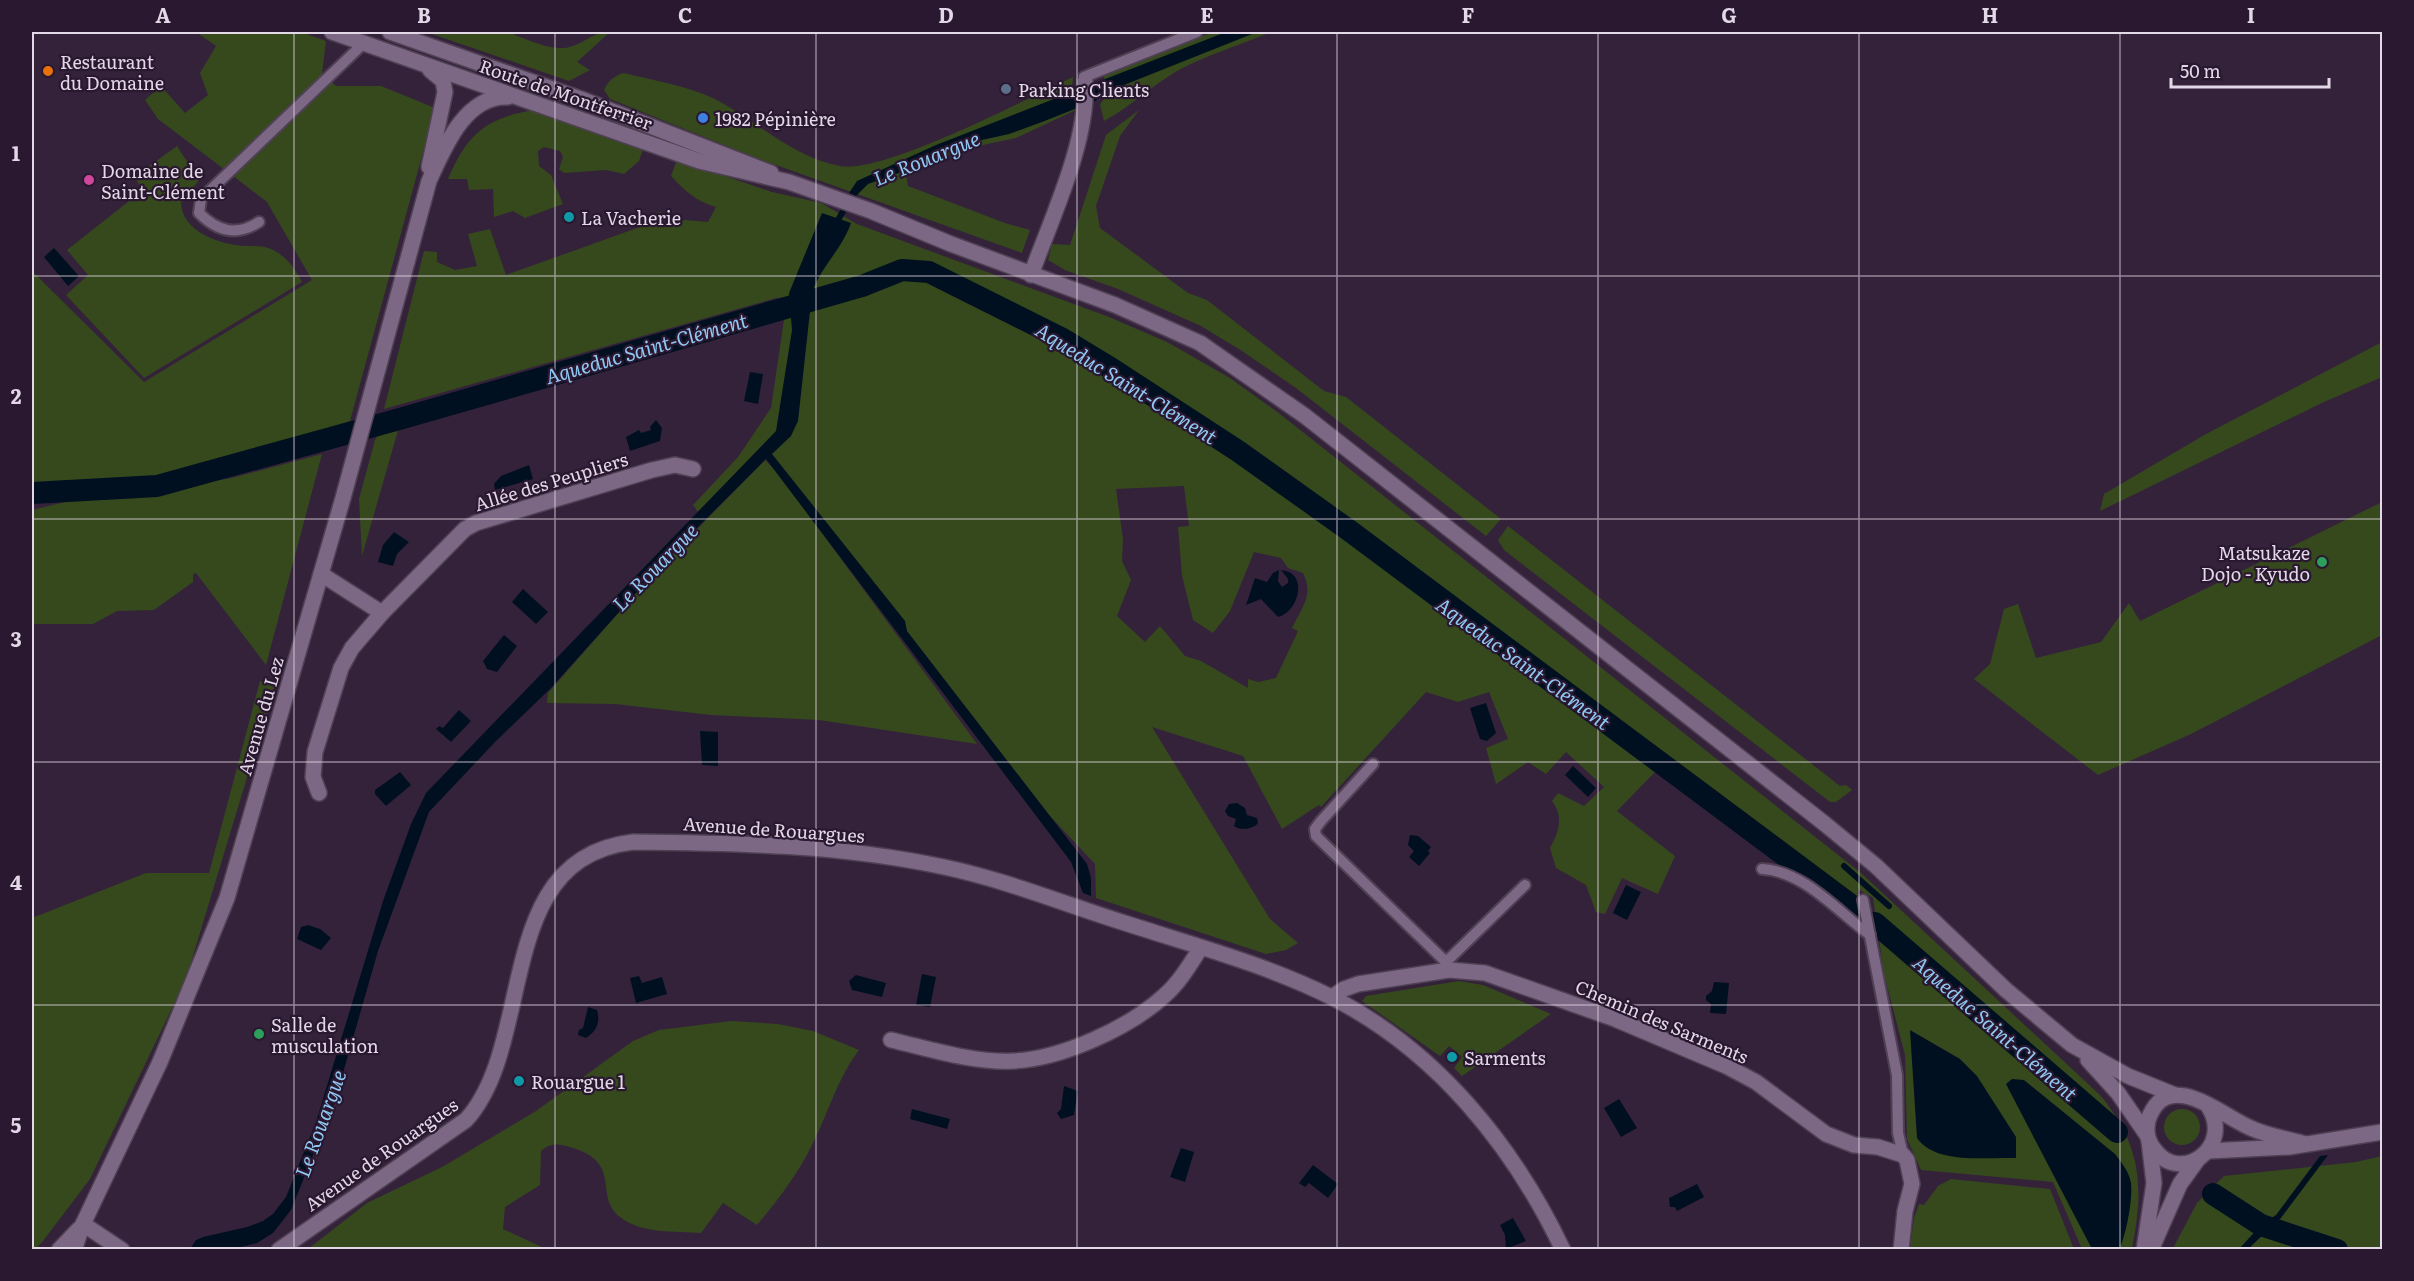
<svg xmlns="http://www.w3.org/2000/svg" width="2414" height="1281" font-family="Literata,serif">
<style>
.green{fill:#36491d;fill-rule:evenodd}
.water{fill:#001020}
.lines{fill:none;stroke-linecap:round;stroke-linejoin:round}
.stream{stroke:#001020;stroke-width:6}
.canal{stroke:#001020;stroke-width:22}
.lane-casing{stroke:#4f4054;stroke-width:14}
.street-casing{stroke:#4f4054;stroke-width:18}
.secondary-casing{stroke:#4f4054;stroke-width:18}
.lane{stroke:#7c6884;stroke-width:10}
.street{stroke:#7c6884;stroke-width:15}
.secondary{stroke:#7c6884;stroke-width:15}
.grid{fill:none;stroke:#e3d8e7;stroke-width:1.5;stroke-opacity:0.55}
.food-dot{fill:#e8710a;stroke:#2a1830;stroke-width:2}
.service-dot{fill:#5c6f8a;stroke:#2a1830;stroke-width:2}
.shop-dot{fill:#3f7fe0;stroke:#2a1830;stroke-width:2}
.hotel-dot{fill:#d1479c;stroke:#2a1830;stroke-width:2}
.culture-dot{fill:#0f9aa8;stroke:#2a1830;stroke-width:2}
.leisure-dot{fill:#2e9e5b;stroke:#2a1830;stroke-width:2}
.labels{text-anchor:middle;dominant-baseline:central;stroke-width:4.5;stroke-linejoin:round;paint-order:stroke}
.poi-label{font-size:18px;fill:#e3d8e7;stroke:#2a1830;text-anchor:start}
.street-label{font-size:18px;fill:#e3d8e7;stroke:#2a1830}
.water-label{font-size:20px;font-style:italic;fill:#90c8f3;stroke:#2a1830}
.neatline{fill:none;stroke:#e3d8e7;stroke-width:2}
.grid-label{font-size:20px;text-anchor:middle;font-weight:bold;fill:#e3d8e7}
</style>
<rect width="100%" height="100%" fill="#34223a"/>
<g class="green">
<polygon points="196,32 301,32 326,41 322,74 336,86 381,86 435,108 350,421 227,461 161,475 126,481 40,484 32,488 32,271 144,382 312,280 267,202 158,119 145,100 161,86 185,113 208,95 200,73 216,46"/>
<path d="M426 32C448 31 484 27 505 32 524 37 539 47 559 48 581 49 591 31 610 32L577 62 590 70 569 81Z"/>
<path d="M1213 32H1271C1241 45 1206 55 1177 71 1151 86 1130 107 1104 121L1100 104 1106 97 1104 75Z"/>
<path d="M623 73C653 80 688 86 715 99 756 120 793 158 840 166 884 174 1026 99 1073 77L1072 87 1078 109 1016 138 959 150 906 175 908 186 1005 223 1030 230 1022 253 759 159 610 99 604 90C609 80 613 77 623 73Z"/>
<path d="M534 110 643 149 639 161 624 174 606 170 564 173 559 169 563 157 560 151 544 147 538 151 539 166 551 175 563 204 525 218 513 211 494 217 493 189 469 190 467 179H448C467 134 486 118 534 110Z"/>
<polygon points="1139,110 1120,136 1096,206 1100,228 1188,293 1207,300 1324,391 1346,397 1501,519 1486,536 1296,388 1242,351 1201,326 1118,289 1065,270 1048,260 1052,244 1070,245 1106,135"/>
<path d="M177 146 199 180 181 203C182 231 218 244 244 246 254 246 261 245 271 249 286 256 295 268 302 282L144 378 66 295 88 275 67 250 143 190 134 177Z"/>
<path d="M677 160 772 192 821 203 857 224 1109 317 1167 342 1230 378 1280 414 1861 873 2100 1095C2142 1146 2144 1187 2132 1249H2082L2053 1182 1921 1170 1907 1139 1905 1055 1884 974 1873 898 1858 889 1857 912 1705 795 1658 769 1617 811 1675 856 1658 894 1622 878 1605 914 1596 912 1586 885 1556 868 1550 848C1559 832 1564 817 1552 801L1558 793 1584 806 1604 787 1566 752 1546 774 1528 762 1496 784 1486 748 1508 739 1489 692 1458 702 1426 692 1321 807 1319 805 1282 829 1243 756 1152 727 1270 919 1298 943 1286 950 1266 954 1096 898 1095 864 1049 815 769 454 794 425 807 296 776 298 384 409 424 251 437 252V262L455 270 477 266 468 234 490 229 506 275 654 222 653 214 661 212 666 226 685 220 708 222 716 207C697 202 684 190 671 176ZM1184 486 1189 526 1178 527 1182 576 1193 620 1213 633 1230 611 1254 552 1281 558 1288 568 1303 573C1314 595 1302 607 1292 628L1298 631 1276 678 1258 682 1248 679V688L1201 661 1185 656 1160 626 1145 642 1117 616 1131 580 1122 561 1123 539 1116 489Z"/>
<polygon points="783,302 785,315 399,427 362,556 359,499 375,440 388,417"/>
<polygon points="790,304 793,326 792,347 777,431 698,512 693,505 738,457 771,408 786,306"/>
<polygon points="2382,342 2382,377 2324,402 2100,511 2104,494 2206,434"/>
<polygon points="322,454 266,665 196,573 193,574 193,582 154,610 117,611 93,624 32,624 32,510 94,495 142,496 172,487 232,478"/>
<polygon points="765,460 777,472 977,744 819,720 711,715 615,704 547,703 548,693 650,577"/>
<polygon points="2382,502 2382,635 2191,734 2098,775 1974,679 1990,664 2004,609 2018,604 2036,658 2101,642 2129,603 2140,621"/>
<polygon points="1508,526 1840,786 1846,785 1852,790 1836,802 1830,802 1504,550 1498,540"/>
<polygon points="260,681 275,685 186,979 90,1179 43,1241 35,1249 32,1250 32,918 146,873 209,873"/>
<polygon points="1459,981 1483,985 1551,1014 1462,1076 1454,1068 1462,1057 1449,1046 1440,1056 1362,1001 1366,996"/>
<path d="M731 1021 778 1024 813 1031 859 1050C837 1079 828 1114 812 1145 798 1174 778 1200 757 1225L723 1203 701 1233C675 1231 641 1234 620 1217 592 1195 626 1161 566 1146 557 1143 548 1144 541 1151L540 1185 505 1207 503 1229 546 1249H308L367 1203 444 1166 536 1111 633 1041 659 1030Z"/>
<circle cx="2182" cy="1127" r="18"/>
<polygon points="2382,1156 2382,1249 2172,1250 2197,1203 2224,1176 2356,1162"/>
<polygon points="1951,1179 2050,1189 2074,1249 1910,1249 1914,1218 1919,1204 1924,1205 1938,1186"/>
</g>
<g class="water">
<polygon points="1226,32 1257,32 1109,91 1095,101 1042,122 1009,134 964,144 894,175 868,184 856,196 849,193 857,181 936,145"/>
<path d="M822 213 851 223C841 251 821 266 812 293L798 421 791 436 772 454 905 621 907 631 1087 864 1091 878V896L1083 893 1071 862 766 459 672 553 550 689 496 741 429 812 378 951 335 1101 291 1210 273 1233 257 1243 233 1249H190L196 1240 203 1237 247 1227 263 1221 273 1214 286 1197 316 1122 383 901 411 824 426 793 776 431 792 330 789 293Z"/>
<polygon points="54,248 79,276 68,286 44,257"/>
<polygon points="750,372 763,374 758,404 744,401"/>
<polygon points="656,420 662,428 660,441 630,451 626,437 639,430 641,433 651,430 650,427"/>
<polygon points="529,465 533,479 495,490 494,484 501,476"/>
<polygon points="394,532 409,542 397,554 393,566 378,562 383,545"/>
<path d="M1279 570 1278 581 1282 587 1288 583V579L1281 570C1309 572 1299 612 1278 617L1261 599 1246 605 1255 578 1267 582 1273 573Z"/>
<polygon points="523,589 548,612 536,624 512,602"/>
<polygon points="504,635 517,646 497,672 487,669 483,661"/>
<polygon points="1486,703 1496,733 1487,741 1480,739 1470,708"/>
<polygon points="459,710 471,721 451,742 436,729 439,726 443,728"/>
<polygon points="700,731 718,732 718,766 702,765"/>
<polygon points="1573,766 1596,788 1588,797 1565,775"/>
<polygon points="400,772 411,785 386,806 375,794 375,790"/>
<path d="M1237 803 1245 808 1247 815 1257 818 1258 823C1254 829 1240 831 1234 826L1236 819 1228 816 1225 811 1229 804Z"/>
<polygon points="1410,835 1418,836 1431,847 1428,851 1430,853 1419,866 1409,857 1414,851 1408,845"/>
<polygon points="1626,885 1641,892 1627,920 1613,913"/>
<polygon points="308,925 320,929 331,938 321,950 297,939 301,927"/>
<polygon points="922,974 936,977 930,1007 916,1005"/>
<polygon points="856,975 886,983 882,997 852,990 849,981"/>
<polygon points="639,976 642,983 662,977 667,994 636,1003 630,978"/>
<polygon points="1714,982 1729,983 1726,1014 1710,1013 1711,1004 1706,1000 1706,996 1712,991"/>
<path d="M588 1007 597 1010C601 1022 596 1032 586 1038L578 1035 579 1030 583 1028Z"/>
<path d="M1910 1030 1960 1059 1977 1076 2016 1137V1158C1986 1157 1936 1165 1917 1138Z"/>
<path d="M2012 1079 2024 1080 2115 1154C2122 1163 2129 1172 2131 1183 2133 1198 2126 1236 2119 1249H2092L2006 1084Z"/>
<polygon points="1064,1086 1078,1091 1074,1115 1061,1119 1057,1113 1061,1109"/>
<polygon points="1619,1099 1637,1128 1621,1137 1604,1108"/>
<polygon points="912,1109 950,1119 947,1129 910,1119"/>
<polygon points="1181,1148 1194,1152 1185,1182 1170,1177"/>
<polygon points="2328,1155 2281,1218 2248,1249 2239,1249 2261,1225 2276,1215 2320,1156"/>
<polygon points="1313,1165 1338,1184 1328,1198 1309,1183 1305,1187 1299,1183"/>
<polygon points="1697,1184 1704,1197 1677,1211 1675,1207 1670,1207 1669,1198"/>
<polygon points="1513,1218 1526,1241 1506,1249 1505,1235 1500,1225"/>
</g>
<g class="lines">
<g class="stream">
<polyline points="835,225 848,203"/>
<polyline points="1844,866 1889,906"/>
</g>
<g class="canal">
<polyline points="32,493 157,486 396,420 862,286 902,270 929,272 1061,338 1112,369 1238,451 1350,531 1859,911"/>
<polyline points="1875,923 2117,1132"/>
<polyline points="2213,1194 2261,1225 2337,1250"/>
</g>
<defs>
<g id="lane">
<polyline points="1085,82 1084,77 1197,32"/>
<path d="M259 222C236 237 217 231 199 213L201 199 364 43"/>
<polyline points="1373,764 1321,821 1315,829 1316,836 1446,962 1449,970"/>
<path d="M1762 869C1804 871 1838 912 1870 935"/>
<polyline points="1863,900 1897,1075 1898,1133 1903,1155"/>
<polyline points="1446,962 1525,885"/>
</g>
<g id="street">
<path d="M1031 275C1051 219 1089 140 1085 82"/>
<polyline points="321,574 382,613 465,529 476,523 652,470 675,465 693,469"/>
<polyline points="319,793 313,777 315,752 341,668 352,648 382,613"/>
<polyline points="1332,997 1344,989 1358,984 1449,970 1485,973 1615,1019 1726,1066 1756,1082 1826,1134 1854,1145 1878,1147 1903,1155 1907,1160 1912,1184 1905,1211 1901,1250"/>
<path d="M891 1040C930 1049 973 1063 1013 1061 1061 1059 1129 1028 1164 996 1179 983 1189 966 1200 949"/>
<polyline points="83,1224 122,1250"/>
<path d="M279 1250 466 1120C537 1042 492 858 633 842 738 843 841 845 944 867 1006 880 1067 905 1128 924 1196 946 1267 965 1331 997 1436 1050 1513 1145 1563 1250"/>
<polyline points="2144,1250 2154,1183 2149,1141"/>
<polyline points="2151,1250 2180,1184 2198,1159"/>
</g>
<g id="secondary">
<polyline points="332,32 699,161 789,182 871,211 951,244 1115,305 1200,343 1305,416 1825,824 1876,866 2006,990 2072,1045 2128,1076 2175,1095"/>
<polyline points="390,32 581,99 771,173"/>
<polyline points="429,167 445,92 443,81 430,70"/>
<polyline points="2088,1060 2118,1093 2147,1135"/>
<path d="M2208 1106C2235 1147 2180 1186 2154 1149 2146 1139 2145 1126 2150 1115 2171 1068 2224 1118 2253 1129 2269 1136 2289 1139 2306 1144"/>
<polyline points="2208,1151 2289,1147 2382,1132"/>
<polyline points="59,1250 79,1229"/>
<path d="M74 1250 83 1224 160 1062 227 898 343 498 429 181C444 148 465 95 508 97"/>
</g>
</defs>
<use href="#lane" class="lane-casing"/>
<use href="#street" class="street-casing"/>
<use href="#secondary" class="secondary-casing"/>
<use href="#lane" class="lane"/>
<use href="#street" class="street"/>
<use href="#secondary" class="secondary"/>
</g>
<path class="grid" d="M294 32V1250M555 32V1250M816 32V1250M1077 32V1250M1337 32V1250M1598 32V1250M1859 32V1250M2120 32V1250M32 276H2382M32 519H2382M32 762H2382M32 1005H2382"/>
<circle class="food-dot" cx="48" cy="71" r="6"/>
<circle class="service-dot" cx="1006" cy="89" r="6"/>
<circle class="shop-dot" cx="703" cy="118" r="6"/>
<circle class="hotel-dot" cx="89" cy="180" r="6"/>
<g class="culture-dot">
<circle cx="569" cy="217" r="6"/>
<circle cx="1452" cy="1057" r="6"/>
<circle cx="519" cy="1081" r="6"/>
</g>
<g class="leisure-dot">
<circle cx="2322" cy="562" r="6"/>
<circle cx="259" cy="1034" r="6"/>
</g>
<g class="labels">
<g class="poi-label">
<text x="60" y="61">Restaurant<tspan x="60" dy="21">du Domaine</tspan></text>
<text x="1018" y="89">Parking Clients</text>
<text x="715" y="118">1982 Pépinière</text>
<text x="101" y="170">Domaine de<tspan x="101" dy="21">Saint-Clément</tspan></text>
<text x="581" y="217">La Vacherie</text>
<text x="2310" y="552" text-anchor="end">Matsukaze<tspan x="2310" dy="21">Dojo - Kyudo</tspan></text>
<text x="271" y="1024">Salle de<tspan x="271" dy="21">musculation</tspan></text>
<text x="1464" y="1057">Sarments</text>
<text x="531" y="1081">Rouargue 1</text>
</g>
<g class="street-label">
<text transform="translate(566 94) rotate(19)">Route de Montferrier</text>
<text transform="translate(551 481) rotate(-17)">Allée des Peupliers</text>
<text transform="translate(260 716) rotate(-74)">Avenue du Lez</text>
<text transform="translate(774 829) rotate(4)">Avenue de Rouargues</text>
<text transform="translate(1662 1021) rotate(23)">Chemin des Sarments</text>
<text transform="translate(381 1154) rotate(-35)">Avenue de Rouargues</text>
</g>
<g class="water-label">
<text transform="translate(926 157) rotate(-22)">Le Rouargue</text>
<text transform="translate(646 347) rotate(-16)">Aqueduc Saint-Clément</text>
<text transform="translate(1127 382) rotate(32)">Aqueduc Saint-Clément</text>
<text transform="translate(654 566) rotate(-46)">Le Rouargue</text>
<text transform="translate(1524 662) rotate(36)">Aqueduc Saint-Clément</text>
<text transform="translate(1996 1027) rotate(41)">Aqueduc Saint-Clément</text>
<text transform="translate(319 1123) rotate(-70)">Le Rouargue</text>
</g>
</g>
<rect width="2414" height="1281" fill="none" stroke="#2a1830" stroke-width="66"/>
<path d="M2171 78v9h158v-9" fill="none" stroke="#e3d8e7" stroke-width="3"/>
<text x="2180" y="78" font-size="18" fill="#e3d8e7" stroke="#2a1830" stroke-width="4.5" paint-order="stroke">50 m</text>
<rect x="33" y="33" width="2348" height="1215" class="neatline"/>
<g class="grid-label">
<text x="163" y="23">A</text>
<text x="424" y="23">B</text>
<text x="685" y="23">C</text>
<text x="946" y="23">D</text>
<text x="1207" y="23">E</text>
<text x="1468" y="23">F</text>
<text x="1729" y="23">G</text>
<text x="1990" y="23">H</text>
<text x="2251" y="23">I</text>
<text x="16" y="161">1</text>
<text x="16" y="404">2</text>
<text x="16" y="647">3</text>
<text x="16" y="890">4</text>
<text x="16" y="1133">5</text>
</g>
</svg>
